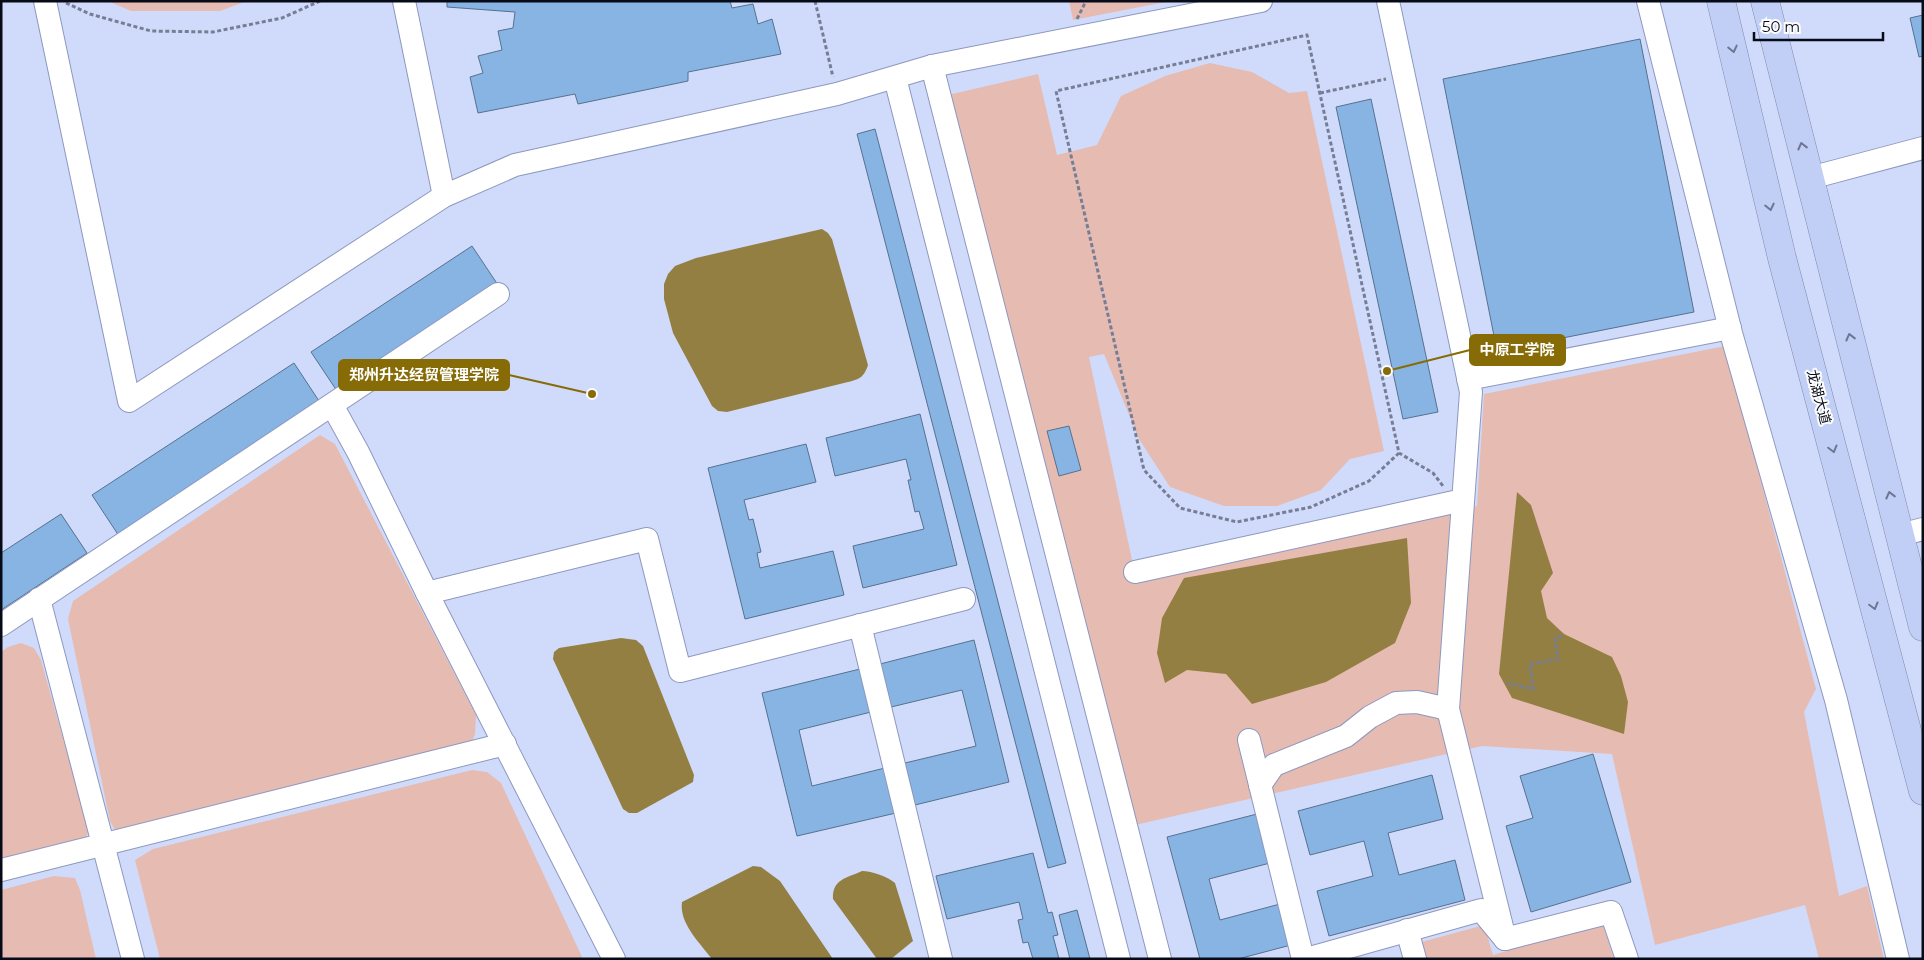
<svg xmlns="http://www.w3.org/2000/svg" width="1924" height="960" font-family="Montserrat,'Noto Sans SC',sans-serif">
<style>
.green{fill:#e6bbb2}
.water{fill:#947f43}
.building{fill:#88b4e3;stroke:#56718f}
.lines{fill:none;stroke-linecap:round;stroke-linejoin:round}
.minor-casing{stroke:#8d98be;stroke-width:24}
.highway-casing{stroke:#808aa8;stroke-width:29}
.path{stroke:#767e95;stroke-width:3;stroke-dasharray:4 2.5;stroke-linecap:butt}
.minor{stroke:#fff;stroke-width:22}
.highway{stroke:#c1cef6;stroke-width:28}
.oneway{stroke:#6d7692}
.labels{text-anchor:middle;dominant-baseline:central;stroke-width:4;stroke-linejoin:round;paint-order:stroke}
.street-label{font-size:14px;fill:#070b18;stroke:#fcfcfc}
.leader{fill:none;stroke:#866b07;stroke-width:2}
.callout-dot{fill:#866b07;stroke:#fcfcfc;stroke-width:2}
.callout{fill:#866b07;stroke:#866b07;stroke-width:2}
.callout-label{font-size:15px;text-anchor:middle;font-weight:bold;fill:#fff}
</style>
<rect width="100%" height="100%" fill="#d0dbfb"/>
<g class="green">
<polygon points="108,1 247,1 220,11 131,11"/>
<polygon points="1069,1 1171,1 1073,20"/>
<polygon points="1210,63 1252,72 1289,93 1307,91 1384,451 1350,459 1321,490 1277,506 1224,506 1170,487 1139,439 1104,354 1089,357 1136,579 1477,506 1484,394 1725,346 1816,689 1804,712 1839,896 1867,886 1884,959 1819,959 1805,905 1655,945 1612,754 1482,746 1135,825 948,95 1038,74 1057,155 1097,145 1121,96 1165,76"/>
<polygon points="320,435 335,444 476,715 475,734 471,744 115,830 110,821 68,619 73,601"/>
<polygon points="21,643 34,648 41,660 89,831 85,839 1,860 1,652 8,647"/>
<polygon points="472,770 487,772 501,783 583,959 160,959 135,860 153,849"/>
<polygon points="54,876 75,878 80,890 96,959 1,959 1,890"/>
<polygon points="1602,922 1614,959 1422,959 1418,943 1484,925 1493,955"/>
</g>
<g class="water">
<path d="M822 229 828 233 832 239 868 365C864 377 860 379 848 382L727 412 718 411 712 406 673 333 664 299V284L668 274 675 266 696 258Z"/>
<polygon points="1517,492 1531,505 1553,573 1541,591 1547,618 1564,634 1612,657 1621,676 1628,702 1624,734 1512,698 1499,674"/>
<polygon points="1407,538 1411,603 1395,643 1326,682 1252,704 1226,674 1187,670 1165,683 1157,653 1162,618 1184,578"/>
<polygon points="621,638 636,640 643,646 694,775 693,782 637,813 629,813 623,809 553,659 554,652 559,648"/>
<path d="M753 866 761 867 780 881 833 959H712C699 942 679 923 682 902Z"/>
<path d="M862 871C872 871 888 877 895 883L913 941 891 959H877L833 899C832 879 847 878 862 871Z"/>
</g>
<g class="building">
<polygon points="447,1 730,1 732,8 753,4 758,24 772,19 781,54 688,72 688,81 578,104 575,94 478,113 470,77 483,73 478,56 502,50 498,31 513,28 515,12 447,7"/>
<polygon points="1923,15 1923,56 1919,57 1910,18"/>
<polygon points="1640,39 1694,312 1497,351 1443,79"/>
<polygon points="1371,99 1438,412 1403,419 1336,107"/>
<polygon points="875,129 1066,863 1048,868 857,134"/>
<polygon points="472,246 498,285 337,391 311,352"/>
<polygon points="294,363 321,404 119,536 92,495"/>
<polygon points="920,414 957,565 863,588 853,546 924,529 919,511 915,512 908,480 911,480 906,459 835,476 826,438"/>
<polygon points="1069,426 1081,470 1059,476 1047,431"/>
<polygon points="806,444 816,482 744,500 749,520 753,519 761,552 757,553 760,568 833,551 844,595 745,619 708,468"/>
<polygon points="61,514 87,553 1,610 1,553"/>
<polygon points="974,640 1009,782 915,805 905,763 976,746 962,690 891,707 880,664"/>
<polygon points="860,669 871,712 799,730 812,786 885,768 896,813 797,836 762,693"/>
<polygon points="1593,754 1631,882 1531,912 1506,826 1533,818 1520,776"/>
<polygon points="1432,775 1443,819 1388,833 1399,875 1455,860 1465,900 1329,936 1317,891 1373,876 1364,841 1310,855 1298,811"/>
<polygon points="1257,814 1270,863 1209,879 1220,920 1280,904 1291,945 1238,959 1200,959 1167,837"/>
<polygon points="1033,853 1048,913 1052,912 1058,935 1053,936 1059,959 1033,959 1028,942 1023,943 1018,920 1023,919 1019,902 947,919 936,876"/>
<polygon points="1077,910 1090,959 1070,959 1059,915"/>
</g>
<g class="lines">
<defs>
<g id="minor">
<polyline points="45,1 129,401 444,196 515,165 837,94 932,66 1261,1"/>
<polyline points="404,1 444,196"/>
<polyline points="1388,1 1471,392 1448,709 1505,939"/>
<polyline points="1648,1 1731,333 1836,700 1898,959"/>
<polyline points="932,66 1160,959"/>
<polyline points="895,78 1119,959"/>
<polyline points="1810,178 1923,148"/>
<polyline points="1468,379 1730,328"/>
<polyline points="332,405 358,452 427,593 614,959"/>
<polyline points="1900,535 1923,529"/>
<polyline points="1135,572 1463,500"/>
<polyline points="427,593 647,539 680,671 964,599"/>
<polyline points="39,599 133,959"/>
<polyline points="1,625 498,294"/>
<polyline points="860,625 941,959"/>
<polyline points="1249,740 1303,959"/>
<polyline points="1260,785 1274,765 1346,736 1370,717 1396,703 1417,702 1448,709"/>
<polyline points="1,870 505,744"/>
<polyline points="1407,930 1415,959"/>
<polyline points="1306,959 1481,910 1505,939 1611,912 1627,959"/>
</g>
<g id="highway">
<polyline points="1721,1 1782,258 1923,791"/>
<polyline points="1765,1 1923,627"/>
</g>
</defs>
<use href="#minor" class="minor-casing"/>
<use href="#highway" class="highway-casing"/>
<g class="path">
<polyline points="815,1 833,77"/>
<polyline points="66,3 90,14 151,31 213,32 282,18 320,1"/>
<polyline points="1077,19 1086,1"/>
<polyline points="1320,93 1386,79"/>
<polyline points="1399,453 1369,481 1311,507 1237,522 1180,508 1144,470 1056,91 1307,35 1399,453 1433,473 1443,486"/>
<polyline points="1507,683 1533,689 1530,664 1558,659 1555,639 1564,634"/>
</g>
<use href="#minor" class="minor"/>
<use href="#highway" class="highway"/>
</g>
<defs><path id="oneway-chevron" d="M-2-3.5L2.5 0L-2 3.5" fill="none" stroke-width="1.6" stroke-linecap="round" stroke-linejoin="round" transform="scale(1.25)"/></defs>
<g class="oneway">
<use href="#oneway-chevron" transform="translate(1733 49) rotate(77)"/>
<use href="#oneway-chevron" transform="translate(1802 146) rotate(-104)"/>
<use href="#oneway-chevron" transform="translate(1770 207) rotate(77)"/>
<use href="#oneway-chevron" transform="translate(1850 337) rotate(-104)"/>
<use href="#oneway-chevron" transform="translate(1833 449) rotate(75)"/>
<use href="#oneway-chevron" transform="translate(1890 495) rotate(-104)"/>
<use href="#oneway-chevron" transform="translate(1874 606) rotate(75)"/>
</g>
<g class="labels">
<g class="street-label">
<text transform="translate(1819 397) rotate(75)">龙湖大道</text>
</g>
</g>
<path class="leader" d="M1387 371L1470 350M592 394L509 375"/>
<g class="callout-dot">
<circle cx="1387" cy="371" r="5"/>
<circle cx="592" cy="394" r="5"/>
</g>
<g class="callout">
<rect x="1470" y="335" width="95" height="30" rx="5"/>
<rect x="339" y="360" width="170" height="30" rx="5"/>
</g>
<g class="callout-label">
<text x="1517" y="355">中原工学院</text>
<text x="424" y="380">郑州升达经贸管理学院</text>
</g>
<rect width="1924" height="960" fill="none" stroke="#070b18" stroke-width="5"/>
<path d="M1754 32v8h129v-8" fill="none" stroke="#070b18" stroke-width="2.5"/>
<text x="1762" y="32" font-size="15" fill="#070b18" stroke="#fcfcfc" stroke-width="4" paint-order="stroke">50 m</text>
</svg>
